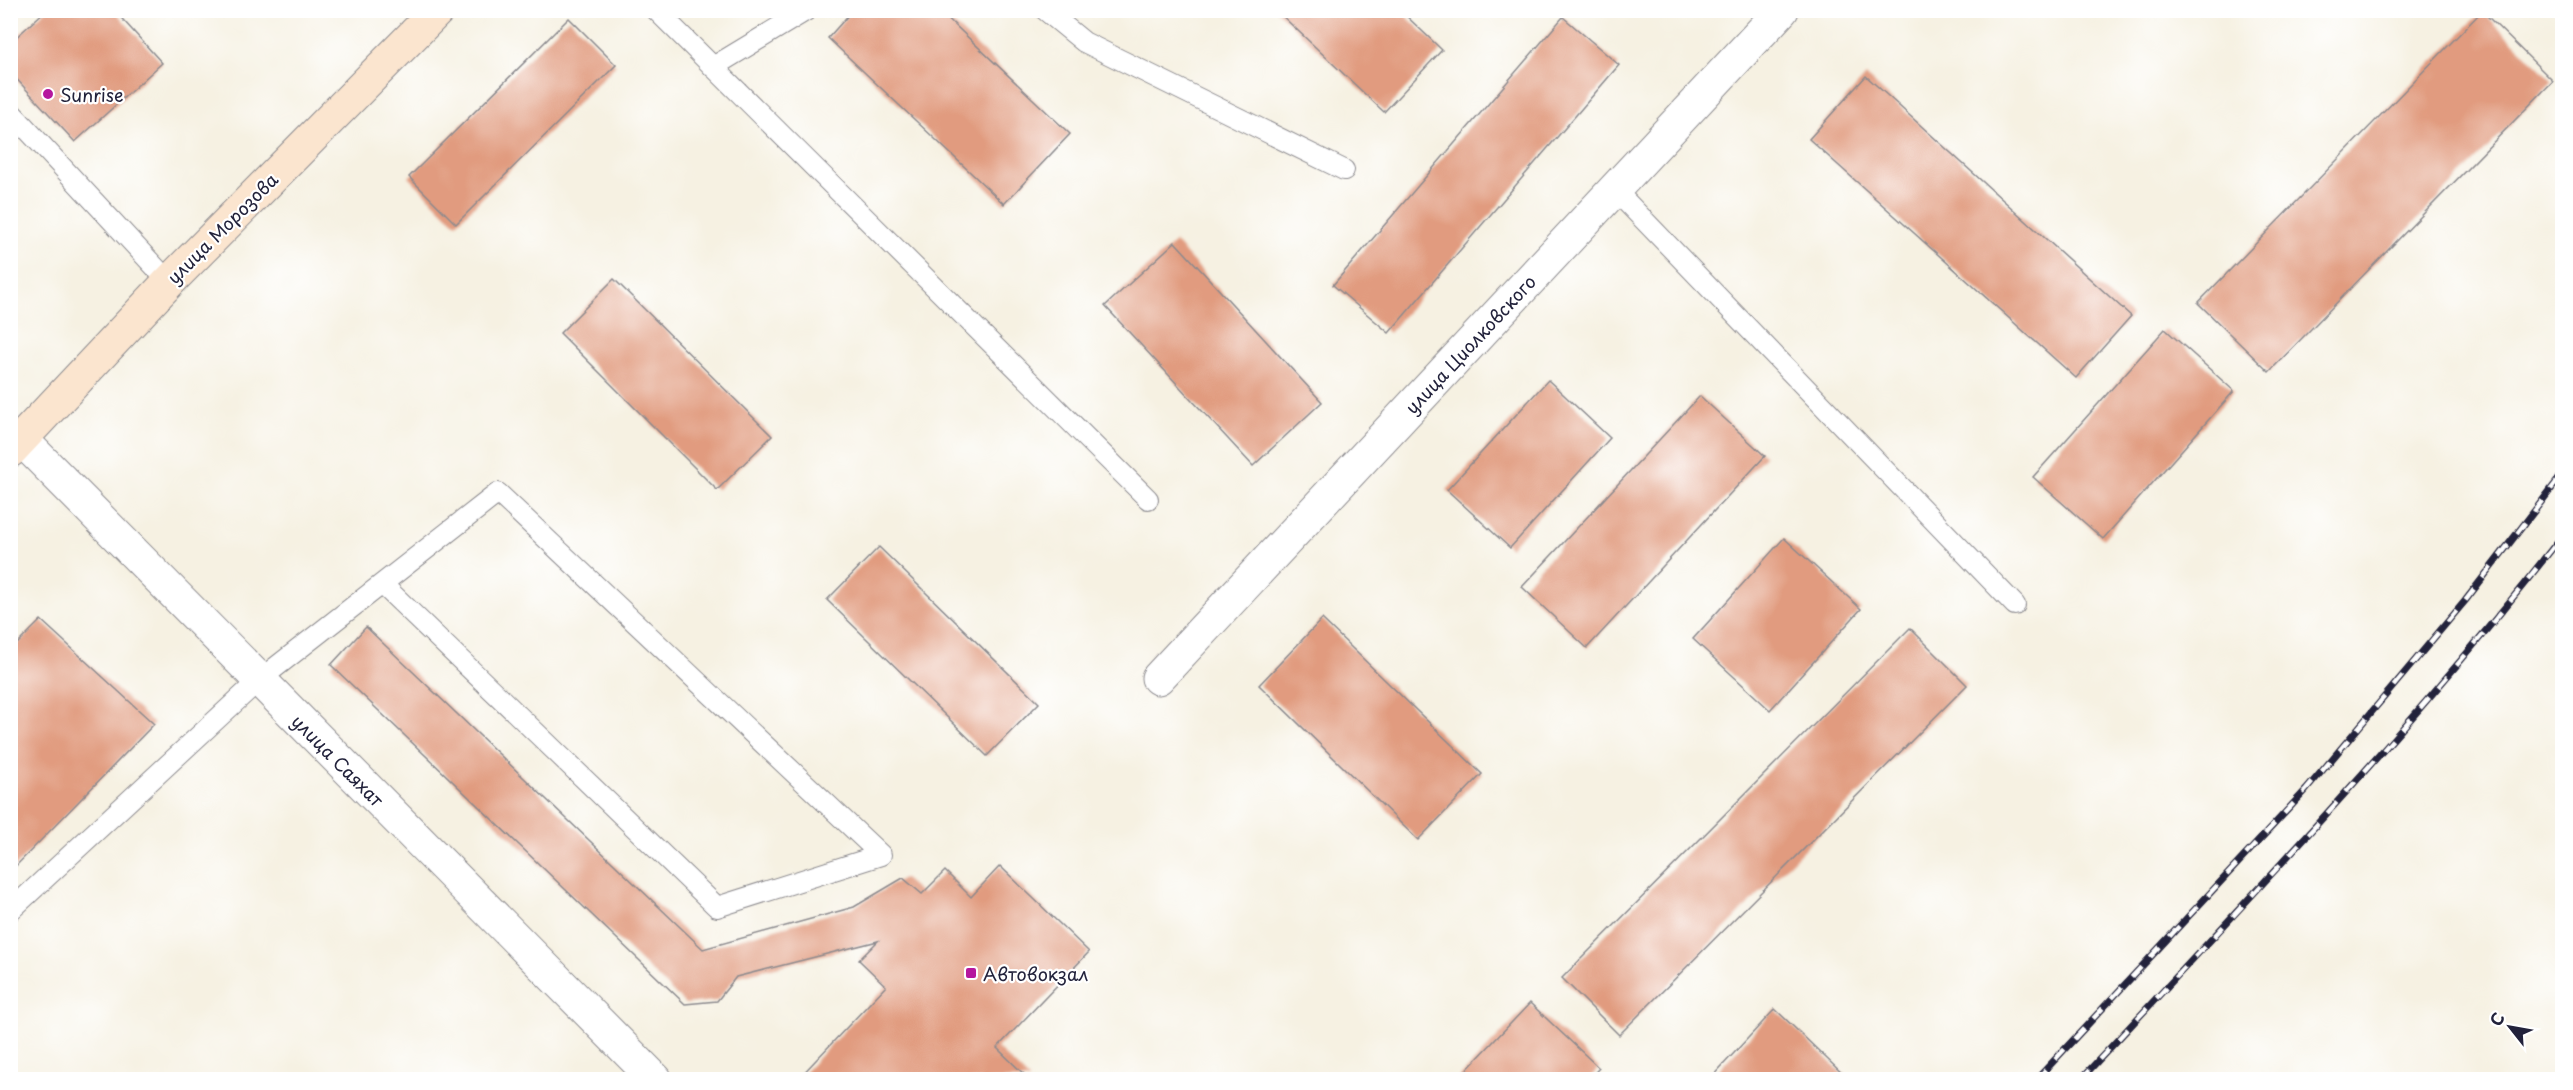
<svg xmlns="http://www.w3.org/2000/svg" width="2573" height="1090" font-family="'Playpen Sans',sans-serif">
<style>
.building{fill:#e19b7f}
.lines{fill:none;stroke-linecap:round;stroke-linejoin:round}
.lane-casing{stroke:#8c8a8e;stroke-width:22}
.street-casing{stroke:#8c8a8e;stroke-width:35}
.secondary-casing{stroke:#8c8a8e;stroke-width:35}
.lane{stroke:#fff;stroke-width:20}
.street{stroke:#fff;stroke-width:33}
.secondary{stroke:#fbe5cf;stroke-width:33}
.rail-casing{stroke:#22223b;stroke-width:7}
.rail{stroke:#fff;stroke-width:4.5;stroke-dasharray:14;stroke-linecap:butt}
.poi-dot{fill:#b5179e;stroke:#fff;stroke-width:2}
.labels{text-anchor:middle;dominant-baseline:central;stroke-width:4.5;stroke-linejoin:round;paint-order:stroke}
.poi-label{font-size:18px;fill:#22223b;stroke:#fff;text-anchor:start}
.street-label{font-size:18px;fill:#22223b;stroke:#fff}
</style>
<rect width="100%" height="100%" fill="#fff"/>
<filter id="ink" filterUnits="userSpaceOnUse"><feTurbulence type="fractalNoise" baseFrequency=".0167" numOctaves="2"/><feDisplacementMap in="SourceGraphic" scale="12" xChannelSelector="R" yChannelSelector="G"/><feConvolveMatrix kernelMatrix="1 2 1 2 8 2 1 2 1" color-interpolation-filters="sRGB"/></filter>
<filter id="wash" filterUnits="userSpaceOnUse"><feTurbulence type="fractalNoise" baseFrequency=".008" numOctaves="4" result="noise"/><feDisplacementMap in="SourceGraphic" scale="24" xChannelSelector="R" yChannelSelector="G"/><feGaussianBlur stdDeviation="1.35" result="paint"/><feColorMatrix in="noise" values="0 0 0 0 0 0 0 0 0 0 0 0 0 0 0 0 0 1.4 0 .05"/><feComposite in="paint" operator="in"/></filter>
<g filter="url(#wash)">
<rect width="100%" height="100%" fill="#f6f1e2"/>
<g id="blocks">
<g class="building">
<polygon points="46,10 114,10 162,63 75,142 10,72 10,43"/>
<polygon points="853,10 939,10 1070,134 1004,204 828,38"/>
<polygon points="1276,10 1400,10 1442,50 1384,112"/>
<polygon points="2482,11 2553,81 2269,372 2198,303"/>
<polygon points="1563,17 1619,65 1389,333 1333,285"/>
<polygon points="569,18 616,65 456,224 409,177"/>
<polygon points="1866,76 2131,316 2076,378 1809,139"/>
<polygon points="1175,242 1322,402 1253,466 1105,306"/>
<polygon points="614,279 772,436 717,490 560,333"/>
<polygon points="2165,329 2234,391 2103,539 2033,477"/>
<polygon points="1548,380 1610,438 1510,548 1447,490"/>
<polygon points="1700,396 1765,456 1587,648 1522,587"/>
<polygon points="1784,538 1861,609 1770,710 1693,639"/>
<polygon points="879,547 1039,703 987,756 827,600"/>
<polygon points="1322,619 1482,774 1418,840 1259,685"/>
<polygon points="41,620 154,724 10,872 10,651"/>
<polygon points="366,627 703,949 854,907 903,878 922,894 945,871 971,897 1000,866 1089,952 997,1048 1030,1080 797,1080 886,986 859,960 878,941 736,977 717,1001 685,1004 331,665"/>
<polygon points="1910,628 1967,685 1619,1035 1562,978"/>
<polygon points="1530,1003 1599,1068 1588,1080 1457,1080"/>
<polygon points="1775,1009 1849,1080 1709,1080"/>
</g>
</g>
</g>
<g filter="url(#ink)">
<use href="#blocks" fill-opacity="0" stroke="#8c8a8e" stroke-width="1.5"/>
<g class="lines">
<defs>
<g id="lane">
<polyline points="656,10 1148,499"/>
<polyline points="1045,10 1084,42 1344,170"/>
<polyline points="713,67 807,10"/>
<polyline points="10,111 169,282"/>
<polyline points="1615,190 2015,605"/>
<polyline points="10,911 258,681 498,493 881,855 717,907 383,585"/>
</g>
<g id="street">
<polyline points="21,439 656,1080"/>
<polyline points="1158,678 1782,10"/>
</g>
<polyline id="secondary" points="10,451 169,282 438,10"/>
</defs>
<use href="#lane" class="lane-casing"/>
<use href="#street" class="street-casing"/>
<use href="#secondary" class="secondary-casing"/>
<use href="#lane" class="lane"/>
<use href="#street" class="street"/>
<use href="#secondary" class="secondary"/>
<defs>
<g id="rail">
<polyline points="2036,1080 2306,790 2465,601 2562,475"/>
<path d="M2080 1080C2246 902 2413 727 2562 536"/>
</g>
</defs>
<use href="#rail" class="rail-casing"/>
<use href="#rail" class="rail"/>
</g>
</g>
<g class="poi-dot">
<circle cx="48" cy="94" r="6"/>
<rect x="965" y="967" width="12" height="12" rx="3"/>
</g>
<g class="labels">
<g class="poi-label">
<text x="60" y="94">Sunrise</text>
<text x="983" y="973">Автовокзал</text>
</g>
<g class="street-label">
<text transform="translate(222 228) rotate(-45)">улица Морозова</text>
<text transform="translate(1470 344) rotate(-47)">улица Циолковского</text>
<text transform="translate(338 760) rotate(45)">улица Саяхат</text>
</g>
</g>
<rect width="2573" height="1090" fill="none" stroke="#fff" stroke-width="36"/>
<g transform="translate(2510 1027) rotate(301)" stroke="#ffffff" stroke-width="4.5" paint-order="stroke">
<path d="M0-4.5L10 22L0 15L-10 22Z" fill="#22223b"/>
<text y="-9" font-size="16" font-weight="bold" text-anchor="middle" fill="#22223b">С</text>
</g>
</svg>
